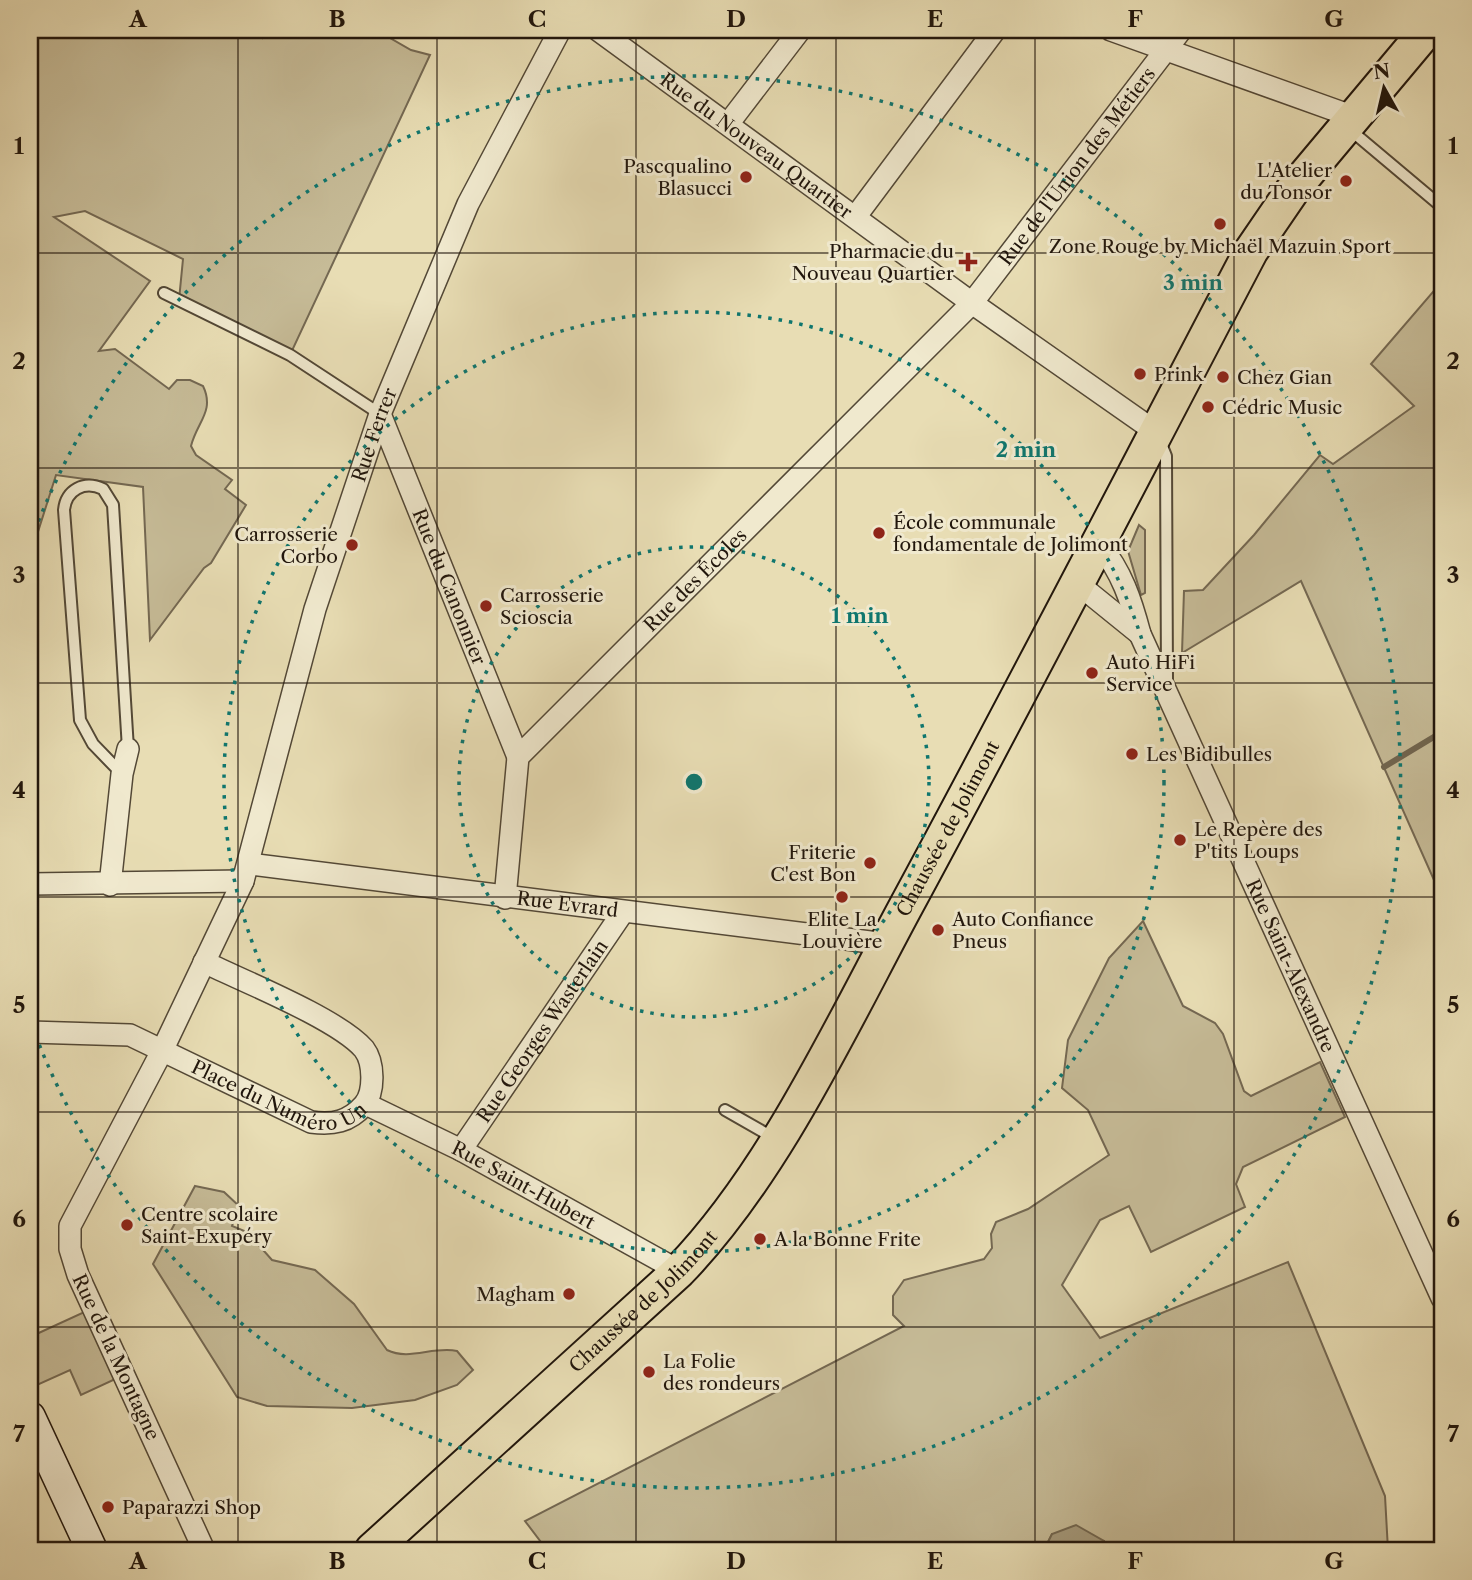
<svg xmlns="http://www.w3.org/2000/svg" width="1472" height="1580" font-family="'Libre Caslon Text',serif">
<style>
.green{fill:#c6bb97;stroke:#746852;stroke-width:2}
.water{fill:#a4997b;stroke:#70654f;stroke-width:2}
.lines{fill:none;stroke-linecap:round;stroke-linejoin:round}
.stream{stroke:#70654f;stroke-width:6}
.lane-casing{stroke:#534836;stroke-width:14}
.street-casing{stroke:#534836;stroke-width:24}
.secondary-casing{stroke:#21160c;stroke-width:33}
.primary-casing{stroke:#21160c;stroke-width:37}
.lane{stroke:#f0e9ce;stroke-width:10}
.street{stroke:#f0e9ce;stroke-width:21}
.secondary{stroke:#f0e9ce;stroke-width:30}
.primary{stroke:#e8ddb4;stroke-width:33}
.grid{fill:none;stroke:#21160c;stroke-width:2;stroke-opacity:0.55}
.ring{fill:none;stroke:#0f766e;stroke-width:3.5;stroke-dasharray:3.5 7}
.poi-dot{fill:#8f2418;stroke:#f0e9ce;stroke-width:2.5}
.labels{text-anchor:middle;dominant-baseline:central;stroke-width:6;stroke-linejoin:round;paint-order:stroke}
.street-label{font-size:19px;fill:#21160c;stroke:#f0e9ce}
.poi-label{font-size:19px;fill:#21160c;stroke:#f0e9ce;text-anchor:start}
.centre{fill:#0f766e;stroke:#f0e9ce;stroke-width:3.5}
.ring-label{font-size:21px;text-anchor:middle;font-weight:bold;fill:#0f766e;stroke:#f0e9ce;stroke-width:6;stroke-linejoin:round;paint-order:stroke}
.neatline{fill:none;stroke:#21160c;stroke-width:2.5}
.grid-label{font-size:23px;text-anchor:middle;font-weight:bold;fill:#21160c}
</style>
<rect width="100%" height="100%" fill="#e8ddb4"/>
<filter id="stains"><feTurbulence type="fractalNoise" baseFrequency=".00286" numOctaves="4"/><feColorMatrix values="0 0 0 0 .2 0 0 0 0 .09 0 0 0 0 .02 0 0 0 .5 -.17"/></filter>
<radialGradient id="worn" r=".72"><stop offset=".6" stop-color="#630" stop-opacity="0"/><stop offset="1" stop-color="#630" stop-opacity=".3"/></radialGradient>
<g class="green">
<path d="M30 30H263V37L269 30H376L411 50 430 55 290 355 179 300 183 259 85 211 54 217 150 281 99 351 115 349 169 389 177 380H190L203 386C215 411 197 422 191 446L196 455 232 480 225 489 246 505 211 563 204 568 150 640 143 487 56 475 30 557Z"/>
<polygon points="1438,286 1442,289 1442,898 1301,581 1182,653 1184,591 1203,590 1254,535 1320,455 1333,464 1414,406 1371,364"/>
<polygon points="1139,525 1145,530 1145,593 1141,595 1128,551"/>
<polygon points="1143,921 1183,1006 1215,1023 1223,1034 1244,1091 1251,1096 1320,1062 1345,1117 1243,1167 1236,1184 1245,1207 1151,1252 1129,1206 1100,1220 1062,1285 1100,1338 1288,1262 1385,1496 1388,1550 1109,1550 1104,1541 1052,1534 1044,1550 547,1550 525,1521 904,1326 893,1315 893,1296 904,1280 984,1259 992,1248 991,1234 996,1222 1028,1209 1109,1155 1088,1110 1062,1088 1068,1040 1109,958"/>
<path d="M195 1186 224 1192 239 1206 232 1226 247 1232 272 1260 315 1270 354 1304 387 1350C409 1361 433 1346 457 1351L473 1370 457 1385 415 1400 352 1408 267 1406 237 1397 153 1264Z"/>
<polygon points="93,1308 124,1375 81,1395 70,1370 37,1385 30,1369 30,1337"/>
</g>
<polygon class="water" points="1076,1525 1104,1541 1109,1550 1044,1550 1052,1534"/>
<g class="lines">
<polyline class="stream" points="1384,767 1442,732"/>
<defs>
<g id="lane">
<polyline points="1348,128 1442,207"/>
<polyline points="164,293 290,355 380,414"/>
<polyline points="1160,441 1166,456 1167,679"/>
<path d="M122 774 93 744 80 720 64 510C66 490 84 480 103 489L113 505 128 749"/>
<polyline points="725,1110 774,1138"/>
</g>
<g id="street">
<path id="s1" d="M598 30 972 303 1156 432"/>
<polyline points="1111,30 1354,117"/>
<polyline points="728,124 800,30"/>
<polyline points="856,216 995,30"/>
<path id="s2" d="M380 414 518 757"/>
<path id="s3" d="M1099 544C1122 572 1131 600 1140 634L1442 1298"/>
<polyline points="1077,583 1140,634"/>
<path id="s4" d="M250 864 886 944"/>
<polyline points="30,884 243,881"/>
<polyline points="110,885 122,774 128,749"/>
<path id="s5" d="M505 898 518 757 972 303 1181 30"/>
<path id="s6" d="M30 1032 130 1035 311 1122C333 1125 349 1122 364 1105 375 1092 374 1062 364 1049 338 1019 243 981 204 962"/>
<path id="s7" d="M366 1104 461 1150 679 1271"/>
<path id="s8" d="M461 1150 623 912"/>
<path id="s9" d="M204 1550 78 1275 70 1249V1226L162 1051 243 881 315 609 380 414 468 204 560 30"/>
</g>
<polyline id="secondary" points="30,1417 92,1550"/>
<g id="primary">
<path id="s10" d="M372 1550 679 1271C773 1174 841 1027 905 908 1023 690 1136 470 1251 251L1292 191 1427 30"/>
</g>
</defs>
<use href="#lane" class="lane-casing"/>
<use href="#street" class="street-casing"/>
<use href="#secondary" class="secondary-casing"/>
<use href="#primary" class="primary-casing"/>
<use href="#lane" class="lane"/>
<use href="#street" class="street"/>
<use href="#secondary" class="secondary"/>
<use href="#primary" class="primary"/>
</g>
<path class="grid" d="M238 30V1550M437 30V1550M636 30V1550M836 30V1550M1035 30V1550M1234 30V1550M30 253H1442M30 468H1442M30 683H1442M30 897H1442M30 1112H1442M30 1327H1442"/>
<g class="ring">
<circle cx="694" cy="782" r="235"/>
<circle cx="694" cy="782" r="470"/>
<path d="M31 541A706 706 0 1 1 31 1023"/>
</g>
<g class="poi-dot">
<circle cx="746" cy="177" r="7"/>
<circle cx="1346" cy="181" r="7"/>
<circle cx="1220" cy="224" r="7"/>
<path d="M964.5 251.5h7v7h7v7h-7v7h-7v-7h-7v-7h7z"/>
<circle cx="1140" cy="374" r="7"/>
<circle cx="1223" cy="377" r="7"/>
<circle cx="1208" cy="407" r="7"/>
<circle cx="879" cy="533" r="7"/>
<circle cx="352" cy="545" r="7"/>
<circle cx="486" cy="606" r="7"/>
<circle cx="1092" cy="673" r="7"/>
<circle cx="1132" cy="754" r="7"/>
<circle cx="1180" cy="840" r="7"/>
<circle cx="870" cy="863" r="7"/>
<circle cx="842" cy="897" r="7"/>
<circle cx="938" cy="930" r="7"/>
<circle cx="127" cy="1225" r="7"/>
<circle cx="760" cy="1239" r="7"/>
<circle cx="569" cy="1294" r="7"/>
<circle cx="649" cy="1372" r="7"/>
<circle cx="108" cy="1507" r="7"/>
</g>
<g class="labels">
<g class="street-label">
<text stroke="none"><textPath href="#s1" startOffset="196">Rue du Nouveau Quartier</textPath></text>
<text stroke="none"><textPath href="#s5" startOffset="956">Rue de l'Union des Métiers</textPath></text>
<text stroke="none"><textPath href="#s9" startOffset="1204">Rue Ferrer</textPath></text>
<text stroke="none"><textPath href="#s5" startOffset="392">Rue des Écoles</textPath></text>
<text stroke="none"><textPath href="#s2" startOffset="186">Rue du Canonnier</textPath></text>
<text stroke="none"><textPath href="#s10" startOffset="934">Chaussée de Jolimont</textPath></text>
<text stroke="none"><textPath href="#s4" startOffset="320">Rue Evrard</textPath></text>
<text stroke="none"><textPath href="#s3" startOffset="464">Rue Saint-Alexandre</textPath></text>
<text stroke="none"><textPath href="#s8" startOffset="144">Rue Georges Wasterlain</textPath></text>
<text stroke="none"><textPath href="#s6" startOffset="264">Place du Numéro Un</textPath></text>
<text stroke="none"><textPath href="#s7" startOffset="177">Rue Saint-Hubert</textPath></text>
<text stroke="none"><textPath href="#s10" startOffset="368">Chaussée de Jolimont</textPath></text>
<text transform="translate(116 1357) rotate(65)">Rue de la Montagne</text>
</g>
<g class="poi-label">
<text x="732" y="166" text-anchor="end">Pascqualino<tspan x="732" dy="22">Blasucci</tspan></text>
<text x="1332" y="170" text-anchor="end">L'Atelier<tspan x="1332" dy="22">du Tonsor</tspan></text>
<text x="1220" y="246" text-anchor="middle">Zone Rouge by Michaël Mazuin Sport</text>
<text x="954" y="251" text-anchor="end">Pharmacie du<tspan x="954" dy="22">Nouveau Quartier</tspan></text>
<text x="1154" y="374">Prink</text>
<text x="1237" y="377">Chez Gian</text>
<text x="1222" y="407">Cédric Music</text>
<text x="893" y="522">École communale<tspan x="893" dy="22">fondamentale de Jolimont</tspan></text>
<text x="338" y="534" text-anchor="end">Carrosserie<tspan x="338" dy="22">Corbo</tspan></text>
<text x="500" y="595">Carrosserie<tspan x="500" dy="22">Scioscia</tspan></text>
<text x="1106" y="662">Auto HiFi<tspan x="1106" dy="22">Service</tspan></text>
<text x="1146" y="754">Les Bidibulles</text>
<text x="1194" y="829">Le Repère des<tspan x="1194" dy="22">P'tits Loups</tspan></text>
<text x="856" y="852" text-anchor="end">Friterie<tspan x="856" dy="22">C'est Bon</tspan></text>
<text x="842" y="919" text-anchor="middle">Elite La<tspan x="842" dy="22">Louvière</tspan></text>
<text x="952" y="919">Auto Confiance<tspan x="952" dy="22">Pneus</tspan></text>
<text x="141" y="1214">Centre scolaire<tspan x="141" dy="22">Saint-Exupéry</tspan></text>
<text x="774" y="1239">A la Bonne Frite</text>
<text x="555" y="1294" text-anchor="end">Magham</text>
<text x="663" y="1361">La Folie<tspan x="663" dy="22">des rondeurs</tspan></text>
<text x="122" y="1507">Paparazzi Shop</text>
</g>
</g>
<circle cx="694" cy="782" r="10" class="centre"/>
<g class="ring-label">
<text x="1193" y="290">3 min</text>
<text x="1026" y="457">2 min</text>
<text x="860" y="623">1 min</text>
</g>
<rect width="1472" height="1580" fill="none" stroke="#e8ddb4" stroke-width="77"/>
<g transform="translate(1384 88) rotate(352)" stroke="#f0e9ce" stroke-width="5" paint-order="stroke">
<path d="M0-5L12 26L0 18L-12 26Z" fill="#21160c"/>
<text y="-10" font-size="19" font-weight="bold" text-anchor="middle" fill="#21160c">N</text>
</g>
<rect x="38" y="38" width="1396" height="1504" class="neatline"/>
<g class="grid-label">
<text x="138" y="27">A</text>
<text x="337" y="27">B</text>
<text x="537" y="27">C</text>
<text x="736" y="27">D</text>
<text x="935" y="27">E</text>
<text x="1135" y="27">F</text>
<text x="1334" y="27">G</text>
<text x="19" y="154">1</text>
<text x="1453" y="154">1</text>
<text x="19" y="369">2</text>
<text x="1453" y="369">2</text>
<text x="19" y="583">3</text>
<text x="1453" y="583">3</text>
<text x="19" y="798">4</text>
<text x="1453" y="798">4</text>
<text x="19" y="1013">5</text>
<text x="1453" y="1013">5</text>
<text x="19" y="1227">6</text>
<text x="1453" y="1227">6</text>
<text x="19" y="1442">7</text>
<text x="1453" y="1442">7</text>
<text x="138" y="1569">A</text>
<text x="337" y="1569">B</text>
<text x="537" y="1569">C</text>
<text x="736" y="1569">D</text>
<text x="935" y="1569">E</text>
<text x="1135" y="1569">F</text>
<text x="1334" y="1569">G</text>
</g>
<rect width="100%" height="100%" filter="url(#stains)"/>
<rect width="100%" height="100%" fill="url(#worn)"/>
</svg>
